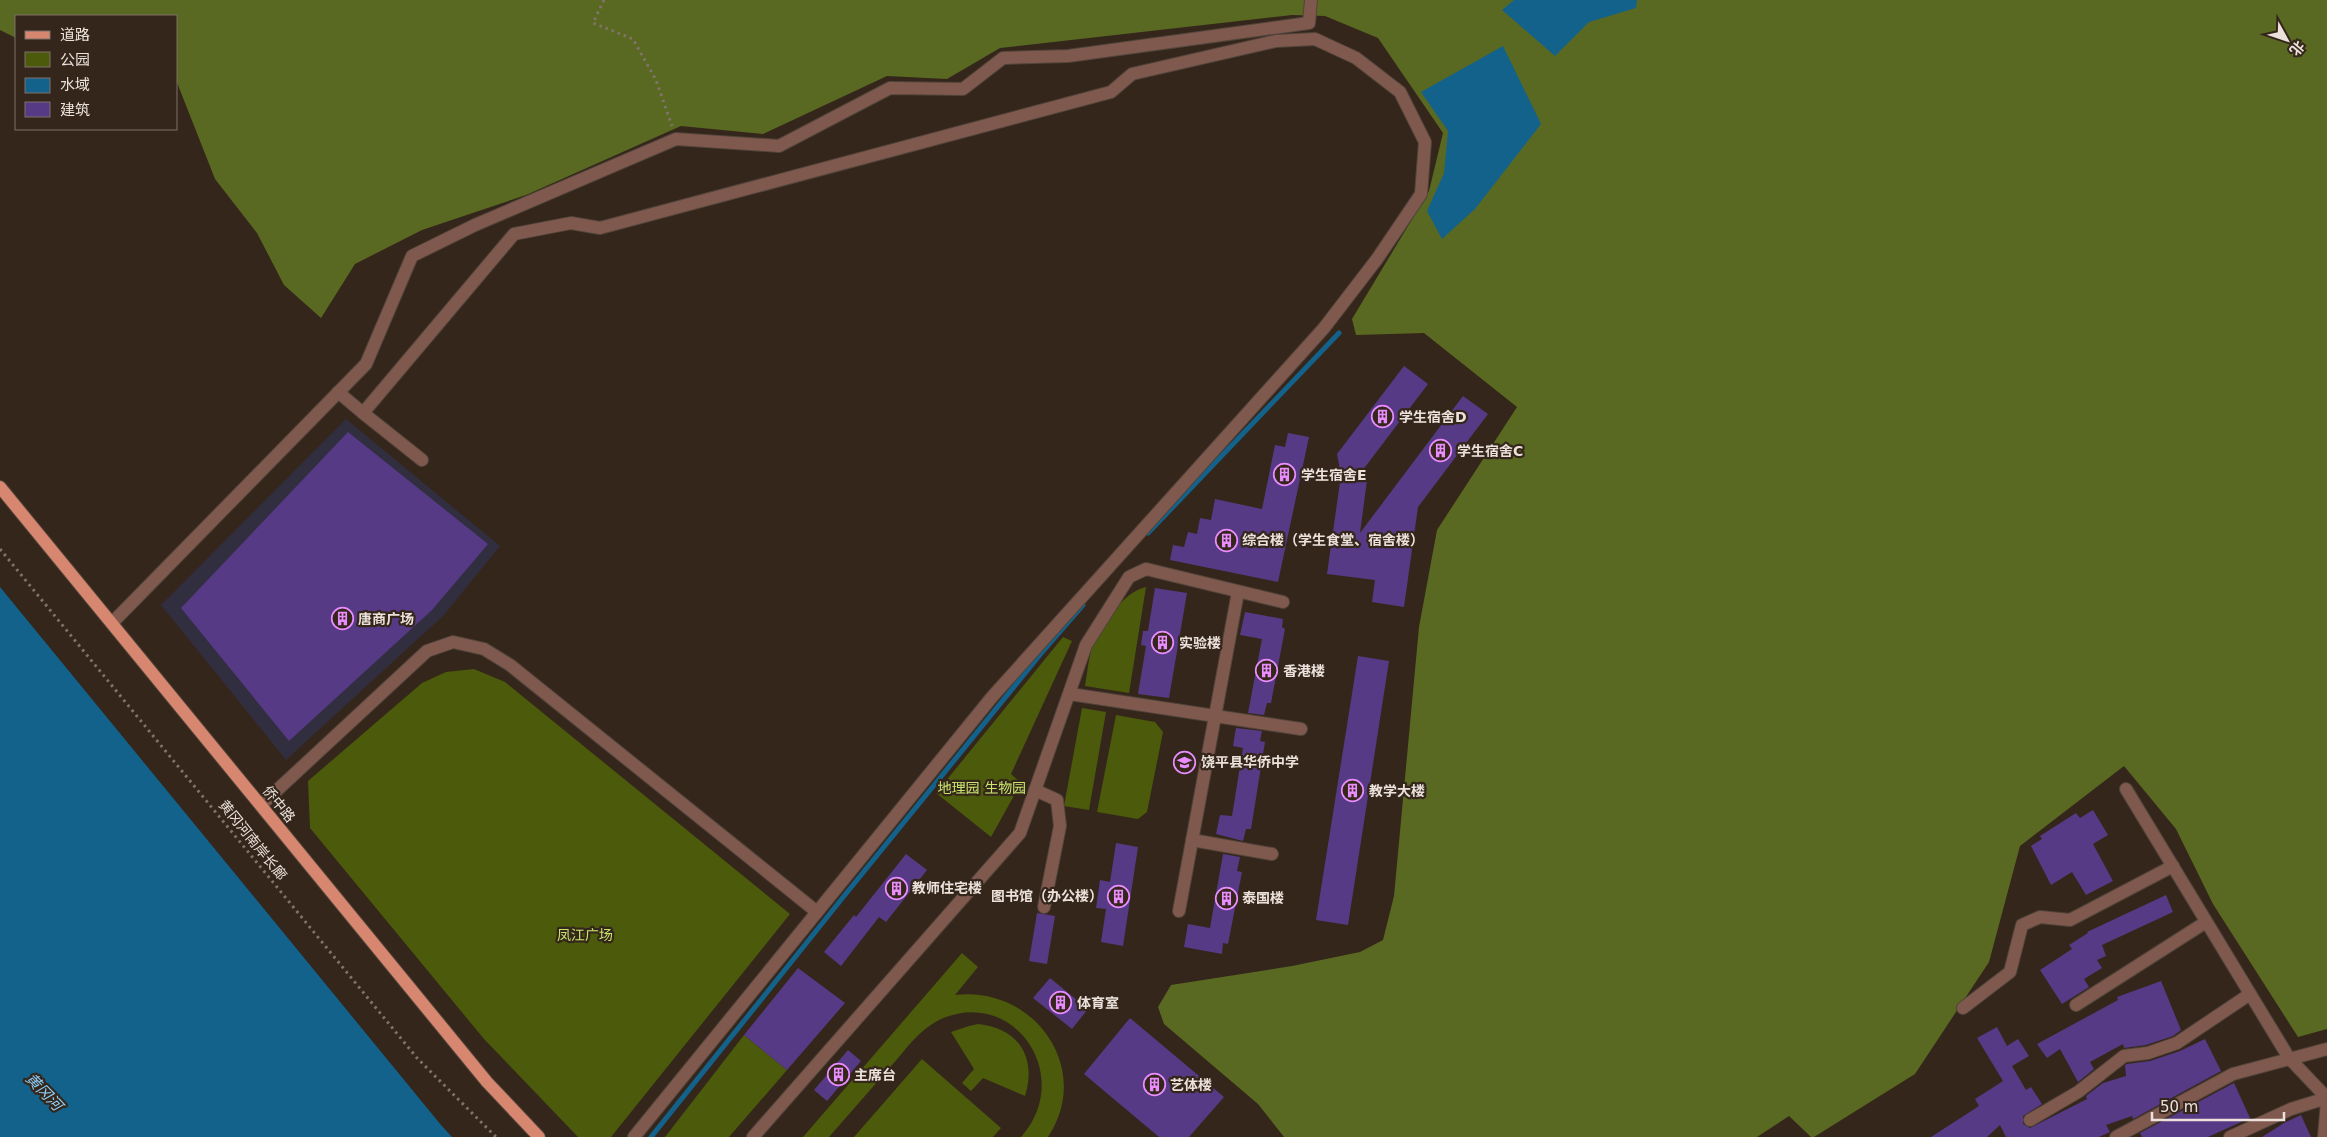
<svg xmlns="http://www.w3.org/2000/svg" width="2327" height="1137" font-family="'DejaVu Sans','Noto Sans SC',sans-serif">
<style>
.commercial{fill:#312e3f}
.green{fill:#4b5a0b}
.forest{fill:#596921}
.water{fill:#13628c}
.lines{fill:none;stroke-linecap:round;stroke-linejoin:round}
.stream{stroke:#13628c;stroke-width:5}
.building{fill:#573a85}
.minor-casing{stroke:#51443a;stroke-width:14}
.major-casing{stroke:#51443a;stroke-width:14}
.path{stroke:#80736a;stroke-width:3;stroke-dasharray:2.5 4;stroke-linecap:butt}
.minor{stroke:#80594e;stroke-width:12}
.major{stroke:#d78770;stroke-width:12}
.labels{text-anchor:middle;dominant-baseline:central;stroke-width:4.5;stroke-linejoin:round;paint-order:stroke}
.poi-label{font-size:14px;font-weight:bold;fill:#ece2db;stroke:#34261b;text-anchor:start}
.park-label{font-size:14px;fill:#c8e66c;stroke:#34261b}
.street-label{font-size:14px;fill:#ece2db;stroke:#34261b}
.water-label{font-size:15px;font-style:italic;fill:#8ed1fd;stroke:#34261b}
</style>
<rect width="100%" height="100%" fill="#34261b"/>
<polygon class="commercial" points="346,419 500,546 444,615 286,760 161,605"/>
<g class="green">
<path d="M1146 587 1129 693 1085 686C1087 674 1088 662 1091 651 1096 629 1124 591 1146 587Z"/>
<polygon points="1063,637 1072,641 1011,774 1021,783 991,837 936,793"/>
<polygon points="474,669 505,682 790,914 611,1137 578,1137 484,1039 310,828 308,781 422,683 446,672"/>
<polygon points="1082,708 1106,712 1089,810 1064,806"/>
<polygon points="1116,715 1155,722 1163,732 1147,812 1138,819 1097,812"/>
<path d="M962 953 978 967 955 995C1033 985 1094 1068 1048 1137H1021C1076 1075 1012 985 939 1020 919 1030 906 1049 892 1065 871 1089 850 1113 829 1137H803Z"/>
<path d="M978 1024C1019 1028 1037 1058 1025 1096L983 1078 971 1091 962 1083 974 1069 951 1032 969 1026Z"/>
<polygon points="744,1035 787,1070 729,1137 665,1137"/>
<polygon points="922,1059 1001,1128 993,1137 854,1137"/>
</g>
<polygon class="forest" points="0,0 2327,0 2327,1029 2298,1037 2213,904 2176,829 2124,766 2020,846 1989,962 1915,1074 1814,1137 1811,1137 1789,1116 1757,1137 1284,1137 1258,1104 1164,1024 1158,1007 1171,985 1292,966 1360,952 1383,940 1394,896 1419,627 1437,530 1517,407 1424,333 1356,335 1352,319 1429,191 1443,133 1378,38 1325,16 1292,15 1000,48 947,79 887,76 763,134 681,126 526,195 422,230 355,264 321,318 284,285 257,233 215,179 176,80 176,16 16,16 16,38 0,30"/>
<g class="water">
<polygon points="1514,0 1637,0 1636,8 1589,22 1555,56 1502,10"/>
<polygon points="1503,46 1541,124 1475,209 1442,239 1427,211 1444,173 1448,131 1421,92"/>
<polygon points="0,587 441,1125 452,1137 0,1137"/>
</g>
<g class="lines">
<g class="stream">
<polyline points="1148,533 1339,333"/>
<polyline points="651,1137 844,896 1043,651 1083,605"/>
</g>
</g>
<g class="building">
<polygon points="1404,366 1428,384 1356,479 1367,480 1360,533 1463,396 1488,414 1418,507 1404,607 1372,602 1375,580 1327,574 1341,475 1337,454"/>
<polygon points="348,432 488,544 432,610 289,741 181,608"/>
<polygon points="1288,433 1309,437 1278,582 1170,560 1173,545 1184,547 1188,532 1197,534 1200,518 1211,520 1215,499 1262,509 1275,445 1285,447"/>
<polygon points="1155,588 1187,593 1169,698 1138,694 1146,646 1141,645 1143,631 1148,631"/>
<polygon points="1245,612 1283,619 1282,627 1285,629 1271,703 1267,703 1264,715 1248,713 1262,639 1240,635"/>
<polygon points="1358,656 1389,661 1348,925 1316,920"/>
<polygon points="1236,728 1262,731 1260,741 1265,742 1251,829 1246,829 1243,841 1216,834 1220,815 1232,816 1243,748 1233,746"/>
<polygon points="2093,810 2108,835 2093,844 2113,881 2086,895 2072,872 2051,885 2031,846 2042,839 2040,836 2076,813 2080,818"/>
<polygon points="1116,843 1138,847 1123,946 1101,942 1106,909 1096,908 1100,880 1110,882"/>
<polygon points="906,854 927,870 886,922 879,917 841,966 824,952 854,915 856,917"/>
<polygon points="1223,854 1240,857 1237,871 1242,872 1228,944 1223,943 1222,954 1184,947 1188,924 1210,928"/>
<polygon points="2166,895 2173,912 2102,945 2106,956 2097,960 2102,968 2084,979 2089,987 2062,1004 2040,970 2072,949 2069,945 2088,933 2087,932"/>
<polygon points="1037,913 1055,916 1047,964 1029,961"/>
<polygon points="798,968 845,1003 787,1070 744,1035"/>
<polygon points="1050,978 1088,1009 1072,1029 1033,998"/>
<polygon points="2161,981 2181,1030 2173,1036 2146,1045 2124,1048 2123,1044 2090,1062 2094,1069 2078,1082 2060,1049 2047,1058 2037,1044 2118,1000 2117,997"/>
<polygon points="1130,1018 1224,1097 1189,1137 1159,1137 1084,1074"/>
<polygon points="1997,1027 2007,1046 2018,1039 2029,1056 2012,1066 2026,1090 2031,1087 2042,1104 2023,1116 2023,1124 2030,1128 2087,1099 2086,1096 2103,1083 2126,1076 2125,1065 2127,1064 2150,1061 2180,1051 2205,1039 2221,1071 2133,1119 2132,1116 2106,1125 2110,1132 2099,1137 2006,1137 2000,1125 1987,1137 1931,1137 1979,1106 1975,1099 2003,1081 1977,1038"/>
<polygon points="848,1050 861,1061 827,1101 814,1090"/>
<polygon points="2234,1083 2250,1118 2208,1137 2142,1137 2140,1133"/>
<polygon points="2301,1115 2311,1137 2262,1137 2284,1123"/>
</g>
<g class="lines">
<defs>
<g id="minor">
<polyline points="338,392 363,413 514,234 571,223 600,228 1111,92 1132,74 1276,41 1315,39 1356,58 1400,92 1425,142 1421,194 1377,259 1324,328 992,697 634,1137"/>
<polyline points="363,413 422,460"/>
<polyline points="112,623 366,364 412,256 475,225 676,139 779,146 890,88 963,89 1003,58 1068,56 1309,23 1311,0"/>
<polyline points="1070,694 1301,729"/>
<polyline points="2126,789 2289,1058 2327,1098"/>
<polyline points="1035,790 1057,800 1060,826 1044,907"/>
<polyline points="261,805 427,651 453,642 484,649 510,665 817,912"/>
<polyline points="1192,840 1272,854"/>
<polyline points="1179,911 1238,592"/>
<polyline points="2076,1005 2206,922"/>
<polyline points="1963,1008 2010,972 2022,925 2040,917 2070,920 2173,866"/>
<polyline points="2030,1120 2078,1092 2124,1056 2148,1053 2177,1043 2250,994"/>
<polyline points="753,1137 1020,833 1086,645 1129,577 1146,569 1283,602"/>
<polyline points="2116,1137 2233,1074 2327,1049"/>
<polyline points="2230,1137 2291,1109 2327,1098"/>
<polyline points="2324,1137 2327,1101"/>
</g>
<polyline id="major" points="0,487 487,1082 539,1137"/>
</defs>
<use href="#minor" class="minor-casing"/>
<use href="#major" class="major-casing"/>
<g class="path">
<polyline points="604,0 593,23 633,39 656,80 672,126"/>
<polyline points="0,549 417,1058 496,1137"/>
</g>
<use href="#minor" class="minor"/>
<use href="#major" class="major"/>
</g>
<defs>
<symbol id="building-ring" viewBox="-11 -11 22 22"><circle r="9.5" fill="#34261b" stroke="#e98dfe" stroke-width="1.5"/><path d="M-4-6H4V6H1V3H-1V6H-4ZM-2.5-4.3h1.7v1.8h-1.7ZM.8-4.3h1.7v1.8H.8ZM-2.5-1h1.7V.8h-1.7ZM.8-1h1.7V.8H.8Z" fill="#e98dfe"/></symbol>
<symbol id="school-ring" viewBox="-11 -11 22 22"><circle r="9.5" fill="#34261b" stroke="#e98dfe" stroke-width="1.5"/><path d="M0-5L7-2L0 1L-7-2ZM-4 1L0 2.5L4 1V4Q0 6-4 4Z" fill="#e98dfe"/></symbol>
</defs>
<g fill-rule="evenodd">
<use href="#building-ring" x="1370" y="404" width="25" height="25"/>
<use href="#building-ring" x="1428" y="438" width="25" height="25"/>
<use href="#building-ring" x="1272" y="462" width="25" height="25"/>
<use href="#building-ring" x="1214" y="528" width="25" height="25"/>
<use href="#building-ring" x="330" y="606" width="25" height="25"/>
<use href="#building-ring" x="1150" y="630" width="25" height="25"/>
<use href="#building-ring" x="1254" y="658" width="25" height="25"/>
<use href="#school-ring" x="1172" y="750" width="25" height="25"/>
<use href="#building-ring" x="1340" y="778" width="25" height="25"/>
<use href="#building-ring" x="884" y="876" width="25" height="25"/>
<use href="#building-ring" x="1106" y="884" width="25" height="25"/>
<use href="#building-ring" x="1214" y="886" width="25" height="25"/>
<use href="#building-ring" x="1048" y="990" width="25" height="25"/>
<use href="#building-ring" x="826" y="1062" width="25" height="25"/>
<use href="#building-ring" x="1142" y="1072" width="25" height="25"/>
</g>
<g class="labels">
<g class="poi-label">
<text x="1399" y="417">学生宿舍D</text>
<text x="1457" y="451">学生宿舍C</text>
<text x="1301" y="475">学生宿舍E</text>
<text x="1242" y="540">综合楼（学生食堂、宿舍楼）</text>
<text x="358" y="619">唐商广场</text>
<text x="1179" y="643">实验楼</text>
<text x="1283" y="671">香港楼</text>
<text x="1201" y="762">饶平县华侨中学</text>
<text x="1369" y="791">教学大楼</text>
<text x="912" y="888">教师住宅楼</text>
<text x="1103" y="896" text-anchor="end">图书馆（办公楼）</text>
<text x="1242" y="898">泰国楼</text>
<text x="1077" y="1003">体育室</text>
<text x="854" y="1075">主席台</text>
<text x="1170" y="1085">艺体楼</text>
</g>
<g class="park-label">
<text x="982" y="788">地理园 生物园</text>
<text x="585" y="935">凤江广场</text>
</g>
<g class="street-label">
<text transform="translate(279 804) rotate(51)">侨中路</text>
<text transform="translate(253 840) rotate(51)">黄冈河南岸长廊</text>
</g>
<g class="water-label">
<text transform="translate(44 1092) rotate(46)">黄冈河</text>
</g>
</g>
<rect x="15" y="15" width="162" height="115" fill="#34261b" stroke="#7e7168"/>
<rect x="25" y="31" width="25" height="8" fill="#d78770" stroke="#7e7168"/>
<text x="60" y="40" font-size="15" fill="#ece2db">道路</text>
<rect x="25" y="52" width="25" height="15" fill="#4b5a0b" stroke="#7e7168"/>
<text x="60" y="65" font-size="15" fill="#ece2db">公园</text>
<rect x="25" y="78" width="25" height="15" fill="#13628c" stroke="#7e7168"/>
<text x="60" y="90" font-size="15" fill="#ece2db">水域</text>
<rect x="25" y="102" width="25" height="15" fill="#573a85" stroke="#7e7168"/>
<text x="60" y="115" font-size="15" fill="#ece2db">建筑</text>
<g transform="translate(2287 40) rotate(130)" stroke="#34261b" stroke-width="4" paint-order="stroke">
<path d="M0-4L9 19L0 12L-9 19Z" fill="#ece2db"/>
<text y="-8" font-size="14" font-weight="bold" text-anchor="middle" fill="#ece2db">北</text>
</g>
<path d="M2152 1112v8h132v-8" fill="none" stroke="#ece2db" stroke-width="2.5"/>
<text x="2160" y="1112" font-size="15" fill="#ece2db" stroke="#34261b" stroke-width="4" paint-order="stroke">50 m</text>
</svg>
